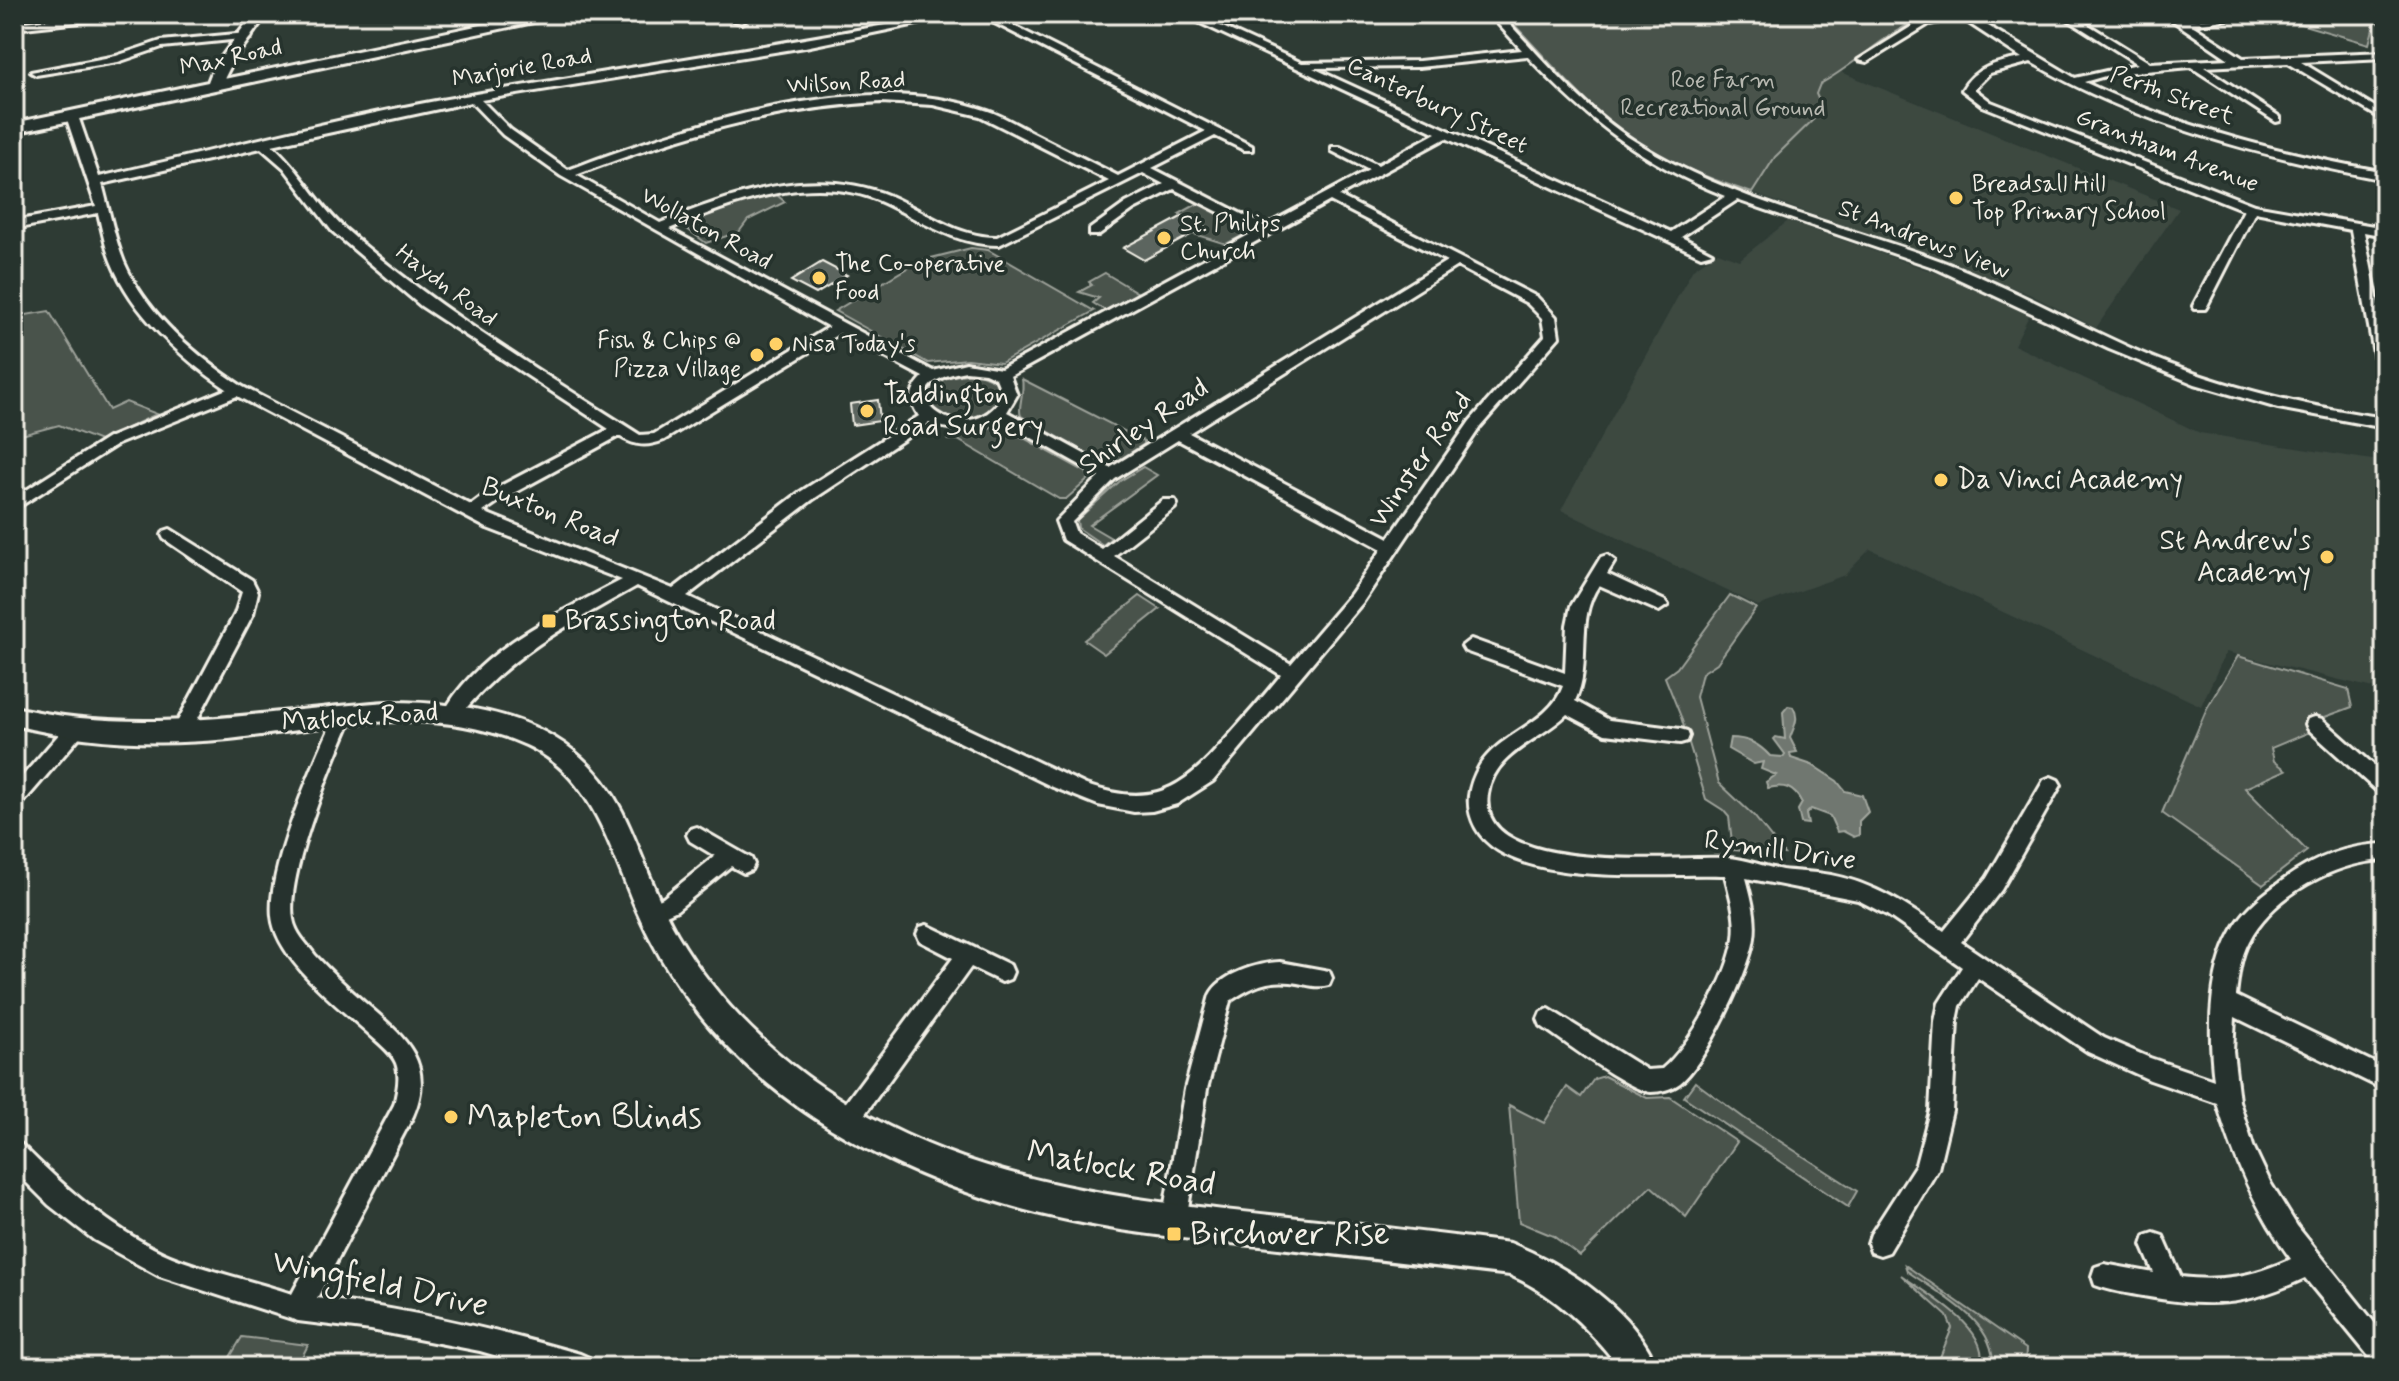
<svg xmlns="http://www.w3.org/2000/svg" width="2399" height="1381" font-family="Mynerve,sans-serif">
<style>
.built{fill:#3c4841}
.green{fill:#48524c;stroke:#9ea29a;stroke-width:2}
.water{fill:#6f7770;stroke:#a4a8a0;stroke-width:2}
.building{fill:#5c655e;stroke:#f4f1e8;stroke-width:2}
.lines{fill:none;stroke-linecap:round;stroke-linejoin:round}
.minor-casing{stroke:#f4f1e8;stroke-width:6}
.tertiary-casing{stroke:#f4f1e8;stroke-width:6}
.minor{fill:#26332d;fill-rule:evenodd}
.tertiary{fill:#26332d;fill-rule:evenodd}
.poi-dot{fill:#ffd166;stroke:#26332d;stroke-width:3}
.labels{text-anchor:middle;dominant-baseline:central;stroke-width:7;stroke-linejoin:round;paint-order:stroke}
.far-street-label{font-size:24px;fill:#f4f1e8;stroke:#26332d}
.far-park-label{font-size:24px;fill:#b8b9b1;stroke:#26332d}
.far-poi-label{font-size:24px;fill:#f4f1e8;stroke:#26332d;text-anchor:start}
.poi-label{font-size:28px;fill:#f4f1e8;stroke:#26332d;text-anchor:start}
.street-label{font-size:28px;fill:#f4f1e8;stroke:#26332d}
.near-poi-label{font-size:34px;fill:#f4f1e8;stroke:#26332d;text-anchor:start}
.near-street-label{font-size:34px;fill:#f4f1e8;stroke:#26332d}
</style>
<rect width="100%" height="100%" fill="#2e3b34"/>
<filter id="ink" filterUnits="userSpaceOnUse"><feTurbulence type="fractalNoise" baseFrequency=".0125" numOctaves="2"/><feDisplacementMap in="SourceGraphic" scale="16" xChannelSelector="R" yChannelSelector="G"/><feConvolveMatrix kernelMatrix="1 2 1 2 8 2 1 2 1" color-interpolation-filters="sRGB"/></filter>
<g filter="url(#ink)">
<g class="built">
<polygon points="1841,72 2179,209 2096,328 2031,295 1971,271 1752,193 1773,160 1821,105 1816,94 1820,84"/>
<polygon points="1788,221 1974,286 2031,312 2014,345 2200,433 2385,462 2385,691 2226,652 2201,706 1870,549 1845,575 1758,606 1561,510 1693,269 1718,252 1739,260"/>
</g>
<g class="green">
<path d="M1504 14H1933C1889 28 1859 63 1820 84L1816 94 1821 105 1819 114 1775 157 1752 193C1704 177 1652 157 1613 125 1574 92 1540 51 1504 14Z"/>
<polygon points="2266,14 2385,14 2385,25 2375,22 2369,44"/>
<path d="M777 195 785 202 748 220 739 232 706 243 687 229C709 208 748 201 777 195Z"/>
<polygon points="1199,203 1246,228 1246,234 1226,244 1191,233 1204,227 1179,214"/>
<polygon points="971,248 988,250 1094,311 1001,363 968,359 928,363 835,311 919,261"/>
<polygon points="1105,273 1138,293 1106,311 1093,303 1099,298 1079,292 1092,285 1089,282"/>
<polygon points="49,311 109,410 126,402 157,414 100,441 59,425 14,437 14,317"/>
<path d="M977 373 994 380 1001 390C995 423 942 428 926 401 932 376 955 375 977 373Z"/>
<path d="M1022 379 1144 441V444L1119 460 1101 461 1021 416C1017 408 1025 393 1022 379Z"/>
<polygon points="1000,425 1086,472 1090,478 1066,499 1059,499 958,440 948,440 950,433 974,432"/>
<polygon points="1143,467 1157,475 1089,525 1111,538 1103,545 1078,528 1077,520 1120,481"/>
<polygon points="1730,595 1756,608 1717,663 1702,673 1696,697 1719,783 1754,816 1784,854 1733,850 1729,817 1723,810 1706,799 1681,717 1665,677 1677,668"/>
<polygon points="1140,596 1160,609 1104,654 1084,640"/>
<polygon points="2238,656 2348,689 2352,707 2306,724 2312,731 2271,748 2274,761 2286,770 2245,788 2307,851 2263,885 2162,813 2207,708"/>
<polygon points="1604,1076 1647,1098 1670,1097 1737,1142 1686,1217 1651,1186 1580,1256 1553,1236 1519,1222 1509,1105 1544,1123 1567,1087 1581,1097 1594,1079"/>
<polygon points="1695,1082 1744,1118 1857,1191 1848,1207 1684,1097"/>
<path d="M1905 1265 2026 1349 2025 1367H1993C1996 1320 1939 1294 1907 1271Z"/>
<path d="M1901 1275C1927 1294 1993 1329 1980 1367H1936L1952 1328 1947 1316Z"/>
<polygon points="242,1337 308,1345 297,1367 224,1367"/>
</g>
<path class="water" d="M1788 706 1793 707C1800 719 1794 726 1790 738L1797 752 1790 753 1791 758 1812 765 1837 781 1845 791 1862 795 1868 812 1859 821V835L1854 837 1843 831 1837 832 1830 816 1811 809 1806 814 1808 824 1801 823 1798 810 1802 803C1794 787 1784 784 1768 788L1766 782 1776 775 1761 769 1763 762 1754 764 1728 749 1730 738C1748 738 1759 744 1770 756L1783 757 1785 754 1774 739 1776 737 1785 739 1783 712Z"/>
<g class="building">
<polygon points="1183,216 1205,227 1144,260 1123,248"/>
<polygon points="822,262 847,275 816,294 791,281"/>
<polygon points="878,400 880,421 852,425 850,404"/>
</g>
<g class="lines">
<defs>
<g id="minor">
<polygon points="98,14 132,14 127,17 14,29 14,23"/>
<polygon points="712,14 729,14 746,20 741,23"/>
<path d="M944 14H965L805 47 481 100 511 130 568 170C686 125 862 66 988 111 1003 116 1017 125 1031 132 1060 147 1089 161 1118 176L1206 131 977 14H990L1252 146V150H1244L1215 136 1152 168 1265 226 1369 170 1332 151V147H1340L1378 165 1436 133 1181 14H1194L1302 63 1419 61 1522 50 1489 14H1500C1542 58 1583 109 1636 142 1729 201 1839 223 1941 261 2013 288 2080 327 2151 357 2226 388 2304 406 2385 418V428L2278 408 2195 384 2109 349 1933 267 1737 200 1681 237 1712 253 1701 256 1446 138 1339 196 1537 297 1556 317 1559 337 1480 427 1363 602 1213 781 1177 804 1152 811 1134 812 1098 805 1053 787 637 586C571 623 507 656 459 717H447L444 712C480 648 560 613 622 580L487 528 237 396 118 444 14 510V498L108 438 227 389C181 358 132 314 111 261 105 246 102 229 98 213L14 229V221L96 206 66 116 68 114 78 116 99 177C215 151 325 121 441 100 609 70 777 46 944 14ZM1527 56C1588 120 1643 164 1726 196L1671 232 1313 68 1419 67ZM471 102 503 135 561 176 829 327 654 434 640 435C538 370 435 308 344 228 317 204 300 169 272 145ZM881 102 933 105 980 116 1109 181 997 237C956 237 926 212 890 196 813 164 732 194 660 223L576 175C678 136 772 108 881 102ZM261 148 284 168 332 231 421 306 609 429 487 493 471 505 243 387C196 356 147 315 124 262 114 237 109 209 102 184ZM1143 173 1164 184 1126 203 1090 229V235H1098L1134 209 1174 189 1256 231 1001 369 966 363 933 371 669 229C735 202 814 170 884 203 922 221 955 245 999 245ZM1330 201 1447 261 1110 468 1007 412 1017 395 1010 376ZM1457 266 1527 303 1542 318 1545 336 1470 421 1389 538 1189 433ZM840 333 923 377C909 391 909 401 919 416L800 492 673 589 483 512 499 501 619 436C635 446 647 447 664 440ZM966 371 985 373 996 378 1003 395C970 458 871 387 966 371ZM998 419 1100 476 1056 521 1063 540 1281 675C1263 697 1244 719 1225 740 1182 790 1152 808 1086 785L687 596 812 500 929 423C953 432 975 430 998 419ZM1178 440 1382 549 1351 594 1291 664 1114 556 1175 508 1177 504 1175 500H1163L1102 549 1076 533 1072 522 1115 479Z"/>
<path d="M1951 14H1968L2075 78 2138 64 2059 14H2071L2150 63 2229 59 2163 14H2175L2184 20 2228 17 2229 19 2192 25 2243 58 2385 52V58L2301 62 2385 113V121L2288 63 2204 67 2280 117V121L2276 122 2191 67 2112 74 2084 82C2180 128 2281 153 2385 172V180C2261 156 2140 126 2031 62L1990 73 1974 89 1991 102 2254 205 2385 228V236L2364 232 2385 338V379L2378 375 2351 230 2255 212 2207 306 2205 309H2195L2193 306 2244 210 1983 106 1962 90C1974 67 1998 62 2022 58L1961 18 1929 24 1867 62 1858 60 1922 20Z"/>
<polygon points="247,33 252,36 251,38 162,47 118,62 36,75 31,72 116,56 161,41"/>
<polygon points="170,529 252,580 258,592 253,614 188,737 174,737 172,732 235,614 242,592 164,539 162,535 164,531"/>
<path d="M1607 555 1615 561 1607 574 1665 601 1668 605 1659 611 1599 585C1574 621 1593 664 1575 701L1609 720 1680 729 1687 731 1689 736 1687 741 1680 743 1605 734 1567 714C1541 740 1494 752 1488 794 1475 878 1680 855 1729 858 1747 859 1764 867 1782 870 1798 872 1815 872 1831 875 1874 883 1909 907 1944 931L1987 878 2044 780 2051 777 2058 780 2061 785 2058 790 2001 890 1961 942 2104 1038 2150 1058 2214 1080C2208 1031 2208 966 2237 923 2248 906 2265 893 2282 881 2313 858 2346 845 2385 844V860C2335 862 2273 895 2249 941 2240 957 2238 978 2236 996L2385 1068V1090L2235 1017 2233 1051 2239 1101 2253 1146 2271 1184 2297 1226 2385 1336V1367L2376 1365 2305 1278C2243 1307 2210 1308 2143 1296 2127 1293 2110 1291 2095 1285L2092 1276 2095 1267 2104 1264 2154 1273 2142 1245 2145 1236 2154 1233 2163 1236 2181 1277C2222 1282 2254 1276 2291 1259 2256 1211 2234 1160 2217 1103L2150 1080 2088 1052 1978 978 1960 1006 1957 1021 1952 1111 1938 1169 1889 1252 1880 1255 1871 1252 1868 1243 1871 1234 1916 1164 1930 1111 1935 1021 1939 1003 1962 967 1887 915 1858 900 1746 878C1751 897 1757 918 1754 938 1750 970 1705 1064 1680 1083 1672 1089 1660 1092 1651 1092 1628 1090 1564 1041 1541 1026L1538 1019 1541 1012 1549 1009 1647 1070 1662 1069C1691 1045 1729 975 1734 938 1737 917 1730 895 1725 875 1663 872 1510 890 1476 828 1464 806 1468 786 1480 765 1501 732 1550 724 1563 686L1465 651 1462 646 1471 639 1565 673 1567 625 1571 606 1601 557Z"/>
<path d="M345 707 351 709 354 714C335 757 285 875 293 919 295 933 307 944 315 955 331 972 347 987 364 1002 402 1035 437 1061 413 1116L317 1298C407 1309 493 1329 580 1354L589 1358 593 1367H536L480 1351 371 1330 298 1321 159 1276 94 1240 49 1205 14 1170V1141L22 1145C64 1187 109 1227 163 1253 198 1269 253 1281 292 1294L394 1105C397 1092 401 1076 396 1063 391 1051 376 1041 367 1032 337 1005 276 959 272 916 267 868 315 760 336 714L339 709Z"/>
<polygon points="2315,717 2322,719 2385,775 2385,795 2378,792 2308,729 2306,724 2308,719"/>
<polygon points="75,722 82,724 84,729 82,734 21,805 14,807 14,786 68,724"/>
<polygon points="697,827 751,858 754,864 751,870 744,873 731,866 677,910 651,922 644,919 641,913 644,907 663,898 715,856 690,841 687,835 690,829"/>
<polygon points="927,925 1010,965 1013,972 1010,979 1002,982 971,967 854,1129 846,1132 838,1129 835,1121 838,1113 953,958 920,941 917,934 920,927"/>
<path d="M1280 962 1329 971 1332 978 1329 985C1316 989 1303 983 1291 982 1266 979 1250 988 1230 1001L1207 1089 1186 1221 1183 1230 1174 1233 1165 1230 1162 1221 1185 1089 1210 995C1220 974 1258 963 1280 962Z"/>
</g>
<g id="tertiary">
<polygon points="253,14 267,14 233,61 224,79 533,14 559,14 552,18 14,133 14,123 208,82 213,69"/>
<path d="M387 702C481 702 575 719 622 811 642 851 654 895 677 934 723 1012 790 1072 869 1116 993 1185 1131 1200 1270 1215 1350 1223 1430 1233 1510 1243 1566 1265 1633 1309 1657 1367H1619C1590 1329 1554 1294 1510 1275 1430 1265 1350 1256 1270 1247 1204 1240 1137 1235 1072 1221 930 1192 778 1122 690 1002 670 975 652 945 638 913 610 851 595 777 526 745 431 702 328 728 229 739 156 746 85 743 14 725V707C143 737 258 711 387 702Z"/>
</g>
</defs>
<use href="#minor" class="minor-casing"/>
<use href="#tertiary" class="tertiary-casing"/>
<use href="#minor" class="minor"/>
<use href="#tertiary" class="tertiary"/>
</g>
</g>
<g class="poi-dot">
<circle cx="1956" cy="198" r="8"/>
<circle cx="1164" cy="238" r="8"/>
<circle cx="819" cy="278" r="8"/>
<circle cx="776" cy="344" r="8"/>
<circle cx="757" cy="355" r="8"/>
<circle cx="867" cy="411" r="8"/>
<circle cx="1941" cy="480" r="8"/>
<circle cx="2327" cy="557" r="8"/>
<rect x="541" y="613" width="16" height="16" rx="4"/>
<circle cx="451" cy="1117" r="8"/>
<rect x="1166" y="1226" width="16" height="16" rx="4"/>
</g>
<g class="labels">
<g class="far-street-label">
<text transform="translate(231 58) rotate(-12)">Max Road</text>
<text transform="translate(522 68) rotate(-10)">Marjorie Road</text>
<text transform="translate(846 83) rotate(-3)">Wilson Road</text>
<text transform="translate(2172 96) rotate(20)">Perth Street</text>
<text transform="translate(1437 106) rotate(25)">Canterbury Street</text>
<text transform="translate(2167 151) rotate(21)">Grantham Avenue</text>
<text transform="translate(706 229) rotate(29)">Wollaton Road</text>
<text transform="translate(1924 240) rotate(21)">St Andrews View</text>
<text transform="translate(446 286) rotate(37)">Haydn Road</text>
</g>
<g class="far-park-label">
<text x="1723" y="80">Roe Farm<tspan x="1723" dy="28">Recreational Ground</tspan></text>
</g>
<g class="far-poi-label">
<text x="1972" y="184">Breadsall Hill<tspan x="1972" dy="28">Top Primary School</tspan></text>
<text x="1180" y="224">St. Philips<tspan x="1180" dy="28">Church</tspan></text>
<text x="835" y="264">The Co-operative<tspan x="835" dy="28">Food</tspan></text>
<text x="741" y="341" text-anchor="end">Fish &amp; Chips @<tspan x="741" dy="28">Pizza Village</tspan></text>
<text x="792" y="344">Nisa Today's</text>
</g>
<g class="poi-label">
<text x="883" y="395">Taddington<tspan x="883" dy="32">Road Surgery</tspan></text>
<text x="1957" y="480">Da Vinci Academy</text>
<text x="2311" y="541" text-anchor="end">St Andrew's<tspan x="2311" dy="32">Academy</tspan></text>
<text x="565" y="621">Brassington Road</text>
</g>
<g class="street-label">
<text transform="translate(1144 427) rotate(-34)">Shirley Road</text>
<text transform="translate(1421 460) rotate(-55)">Winster Road</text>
<text transform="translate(550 513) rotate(22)">Buxton Road</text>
<text transform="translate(360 718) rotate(-4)">Matlock Road</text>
<text transform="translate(1780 851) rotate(8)">Rymill Drive</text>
</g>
<g class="near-poi-label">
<text x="467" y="1117">Mapleton Blinds</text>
<text x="1190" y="1234">Birchover Rise</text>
</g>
<g class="near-street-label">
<text transform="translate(1121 1169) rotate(10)">Matlock Road</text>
<text transform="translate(380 1284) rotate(12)">Wingfield Drive</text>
</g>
</g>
<rect width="2399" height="1381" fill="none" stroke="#26332d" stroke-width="48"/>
<rect x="24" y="24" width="2351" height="1333" fill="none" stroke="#f4f1e8" stroke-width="3" filter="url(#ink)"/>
</svg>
